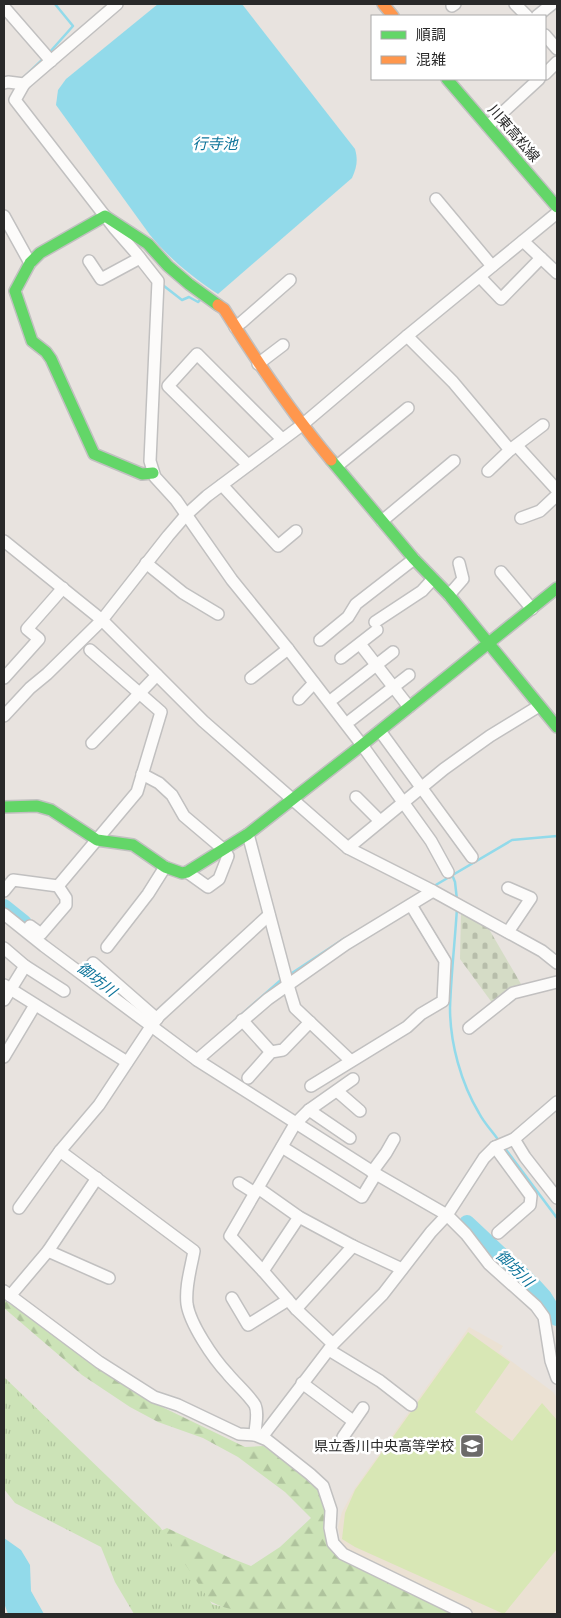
<svg xmlns="http://www.w3.org/2000/svg" width="561" height="1618" font-family="Helvetica,'Noto Sans JP',sans-serif">
<style>
.education{fill:#ebe1d3}
.forest{fill:url(#forest-firs)}
.cemetery{fill:url(#cemetery-stones)}
.park{fill:url(#park-tufts)}
.pitch{fill:#d8e7b5}
.water{fill:#92daea}
.lines{fill:none;stroke-linecap:round;stroke-linejoin:round}
.stream{stroke:#92daea;stroke-width:2.5}
.river{stroke:#92daea;stroke-width:16}
.street-casing{stroke:#c1c0c0;stroke-width:14}
.fast-casing{stroke:#c1c0c0;stroke-width:14}
.slow-casing{stroke:#c1c0c0;stroke-width:14}
.street{stroke:#fcfbfa;stroke-width:11}
.fast{stroke:#63d668;stroke-width:11}
.slow{stroke:#ff974d;stroke-width:11}
.labels{text-anchor:middle;dominant-baseline:central;stroke-width:5;stroke-linejoin:round;paint-order:stroke}
.street-label{font-size:14px;fill:#292929;stroke:#fff}
.poi-label{font-size:14px;fill:#292929;stroke:#fff;text-anchor:end}
.water-label{font-size:15px;font-style:italic;fill:#0d749a;stroke:#fff}
</style>
<defs>
<pattern id="forest-firs" width="22" height="20" patternUnits="userSpaceOnUse" patternTransform="scale(1.25)"><rect width="22" height="20" fill="#cce3b7"/><path d="M5 1l3.5 6h-7zM16 11l3.5 6h-7z" fill="#afc39d"/></pattern>
<pattern id="cemetery-stones" width="16" height="16" patternUnits="userSpaceOnUse" patternTransform="scale(1.25)"><rect width="16" height="16" fill="#d5dcc6"/><path d="M2 7V4a2 2 0 0 1 4 0v3zM10 15v-3a2 2 0 0 1 4 0v3z" fill="#b7bdaa"/></pattern>
<pattern id="park-tufts" width="24" height="20" patternUnits="userSpaceOnUse" patternTransform="scale(1.25)"><rect width="24" height="20" fill="#cce3b7"/><path d="M3 7l-1-3M5 7V3M7 7l1-3M15 17l-1-3M17 17v-4M19 17l1-3" fill="none" stroke="#afc39d"/></pattern>
</defs>
<rect width="100%" height="100%" fill="#e8e3df"/>
<polygon class="education" points="469,1327 503,1346 499,1352 553,1392 557,1398 557,1614 474,1614 350,1553 341,1543 338,1527 342,1512 355,1488"/>
<polygon class="forest" points="4,1300 45,1328 126,1387 160,1406 245,1447 263,1446 291,1465 317,1485 336,1504 333,1523 328,1539 460,1614 237,1614 203,1598 152,1535 167,1528 228,1557 251,1566 280,1547 311,1518 285,1492 238,1457 203,1438 158,1422 130,1407 82,1375 4,1308"/>
<polygon class="cemetery" points="461,912 486,924 521,984 493,1004 460,959"/>
<polygon class="park" points="4,1377 160,1527 212,1604 249,1614 134,1614 115,1582 101,1547 15,1503 4,1489"/>
<polygon class="pitch" points="468,1332 510,1362 475,1412 512,1441 542,1403 557,1420 557,1549 504,1614 355,1547 342,1539 345,1513 355,1490"/>
<g class="water">
<path d="M158 4H242L355 149C358 160 357 167 352 178L218 294C192 277 170 259 150 235L56 105 58 90 66 79Z"/>
<polygon points="4,1538 21,1550 30,1565 31,1591 44,1614 8,1614 4,1603"/>
</g>
<g class="lines">
<g class="stream">
<polyline points="49,53 73,26 55,4"/>
<polyline points="20,81 43,59"/>
<polyline points="164,286 182,300 189,297 198,302 201,299"/>
<polyline points="451,872 455,882 457,900"/>
<polyline points="434,886 512,840 557,836"/>
<path d="M457 908C455 941 451 975 450 1008 450 1043 461 1083 479 1113 484 1123 493 1132 499 1141"/>
<polyline points="289,975 345,938"/>
<polyline points="234,1021 282,979"/>
<polyline points="504,1147 557,1218"/>
</g>
<g class="river">
<polyline points="4,907 24,923"/>
<polyline points="467,1223 534,1286 544,1297 557,1318"/>
</g>
<defs>
<g id="street">
<polyline points="515,4 527,16"/>
<polyline points="452,6 455,4"/>
<polyline points="4,7 51,61"/>
<polyline points="537,16 552,4"/>
<polyline points="545,35 557,49"/>
<polyline points="545,74 557,62"/>
<polyline points="4,83 8,82 24,84 117,4"/>
<polyline points="24,84 15,100 115,229 136,253 158,281 150,461 155,477 176,500 232,580 288,649 362,745 431,841 448,872"/>
<polyline points="488,126 539,79"/>
<polyline points="436,199 492,266"/>
<polyline points="4,216 30,263"/>
<polyline points="523,241 557,273"/>
<polyline points="89,261 101,279 140,258"/>
<polyline points="480,277 501,299 541,258"/>
<polyline points="235,327 242,322 290,280"/>
<polyline points="407,336 453,382 510,450"/>
<polyline points="258,364 283,345"/>
<polyline points="517,446 557,490"/>
<polyline points="248,465 168,386 197,354 282,439"/>
<polyline points="337,466 408,408"/>
<polyline points="488,471 510,450 543,425"/>
<polyline points="222,485 278,546 296,531"/>
<polyline points="521,518 540,511 557,495"/>
<polyline points="382,521 454,461"/>
<polyline points="4,541 102,620 203,721 348,848 433,891 542,951 557,963"/>
<polyline points="146,563 183,593 218,614"/>
<polyline points="501,572 532,609"/>
<polyline points="449,595 463,579 459,563"/>
<polyline points="375,622 422,591 433,579"/>
<polyline points="320,640 348,617 356,604 414,559"/>
<polyline points="360,644 409,707"/>
<polyline points="341,658 377,630"/>
<polyline points="4,678 39,639 27,629 63,588"/>
<polyline points="251,678 288,649"/>
<polyline points="334,698 393,652"/>
<polyline points="299,699 314,683"/>
<polyline points="4,716 30,688 47,674 102,620 168,536 186,515 207,496 302,425 407,336 557,213"/>
<polyline points="351,720 409,675"/>
<polyline points="380,731 472,857"/>
<polyline points="92,743 157,675"/>
<polyline points="142,774 159,783 172,795 184,816 223,849 228,856 219,879 208,887 187,872"/>
<polyline points="356,797 380,821"/>
<polyline points="248,834 288,985 295,1008 350,1060"/>
<polyline points="348,848 444,769 490,736 539,706"/>
<polyline points="58,886 137,792 161,712 90,650"/>
<polyline points="4,891 13,880 58,886 66,898 66,905 41,934 30,926"/>
<polyline points="4,914 44,946 197,1060 376,1174 447,1215 466,1234 489,1264 536,1306 544,1317 551,1361 557,1378"/>
<polyline points="508,932 531,898 508,888"/>
<polyline points="107,947 148,894 165,867"/>
<polyline points="4,948 25,966 64,991"/>
<polyline points="93,963 157,1019"/>
<polyline points="4,985 127,1062"/>
<polyline points="4,1000 25,966"/>
<polyline points="242,1020 271,1052"/>
<polyline points="469,1028 513,993 557,982"/>
<polyline points="4,1057 35,1005"/>
<polyline points="197,1060 268,999 346,944 433,891"/>
<polyline points="248,1078 271,1052 283,1050 310,1022"/>
<polyline points="311,1086 407,1027 421,1014 443,1001 445,961 411,905"/>
<polyline points="337,1091 360,1111"/>
<polyline points="309,1110 350,1138"/>
<polyline points="514,1139 525,1157 557,1198"/>
<polyline points="282,1147 362,1197 376,1174"/>
<polyline points="495,1147 531,1196 530,1205 498,1233"/>
<polyline points="372,1172 386,1153 394,1139"/>
<polyline points="239,1183 255,1193"/>
<polyline points="258,1188 299,1217 353,1246 402,1269"/>
<polyline points="19,1208 60,1151"/>
<polyline points="48,1251 109,1278"/>
<polyline points="263,1271 299,1217"/>
<polyline points="4,1291 99,1362 154,1397 178,1405 239,1434 255,1435 267,1440 310,1474 323,1486 331,1510 330,1528 333,1543 343,1554 466,1614"/>
<polyline points="10,1296 48,1251 97,1178"/>
<polyline points="232,1298 248,1325 288,1300"/>
<polyline points="296,1309 353,1246"/>
<polyline points="333,1344 296,1309 263,1271 230,1236 295,1124 309,1110 353,1079"/>
<polyline points="329,1350 380,1381 411,1405"/>
<polyline points="302,1383 353,1421"/>
<path d="M255 1435C255 1425 259 1414 255 1405 249 1395 234 1382 227 1373 213 1358 190 1324 187 1304 185 1286 191 1268 194 1251L60 1151 99 1105 152 1025 159 1016 269 915"/>
<polyline points="262,1437 333,1344 383,1294 431,1232 447,1215 484,1158 495,1147 514,1139 557,1102"/>
<polyline points="343,1437 363,1408"/>
</g>
<g id="fast">
<polyline points="447,79 557,207"/>
<polyline points="331,460 414,559 449,595 557,727"/>
<polyline points="153,473 142,474 94,454 51,359 46,352 32,341 15,291 30,263 40,253 105,216 148,244 168,266 189,284 218,305"/>
<polyline points="4,807 37,806 51,810 97,840 133,845 165,867 182,873 187,872 248,834 362,745 557,588"/>
</g>
<g id="slow">
<polyline points="383,4 393,16"/>
<path d="M218 305 224 309C257 362 291 412 331 460"/>
</g>
</defs>
<use href="#street" class="street-casing"/>
<use href="#fast" class="fast-casing"/>
<use href="#slow" class="slow-casing"/>
<use href="#street" class="street"/>
<use href="#fast" class="fast"/>
<use href="#slow" class="slow"/>
</g>
<defs>
<symbol id="school-square" viewBox="-11 -11 22 22"><rect x="-9" y="-9" width="18" height="18" rx="4" fill="#6c6a69" stroke="#fff"/><path d="M0-5L7-2L0 1L-7-2ZM-4 1L0 2.5L4 1V4Q0 6-4 4Z" fill="#fff"/></symbol>
</defs>
<g fill-rule="evenodd">
<use href="#school-square" x="458" y="1432" width="28" height="28"/>
</g>
<g class="labels">
<g class="street-label">
<text transform="translate(514 133) rotate(49)">川東高松線</text>
</g>
<g class="poi-label">
<text x="454" y="1446">県立香川中央高等学校</text>
</g>
<g class="water-label">
<text x="215" y="143">行寺池</text>
<text transform="translate(97 979) rotate(38)">御坊川</text>
<text transform="translate(515 1268) rotate(44)">御坊川</text>
</g>
</g>
<rect width="561" height="1618" fill="none" stroke="#292929" stroke-width="10"/>
<rect x="371" y="15" width="175" height="65" fill="#ffffff" stroke="#a9a9a9"/>
<rect x="381" y="31" width="25" height="8" fill="#63d668" stroke="#a9a9a9"/>
<text x="416" y="40" font-size="15" fill="#292929">順調</text>
<rect x="381" y="56" width="25" height="8" fill="#ff974d" stroke="#a9a9a9"/>
<text x="416" y="65" font-size="15" fill="#292929">混雑</text>
</svg>
